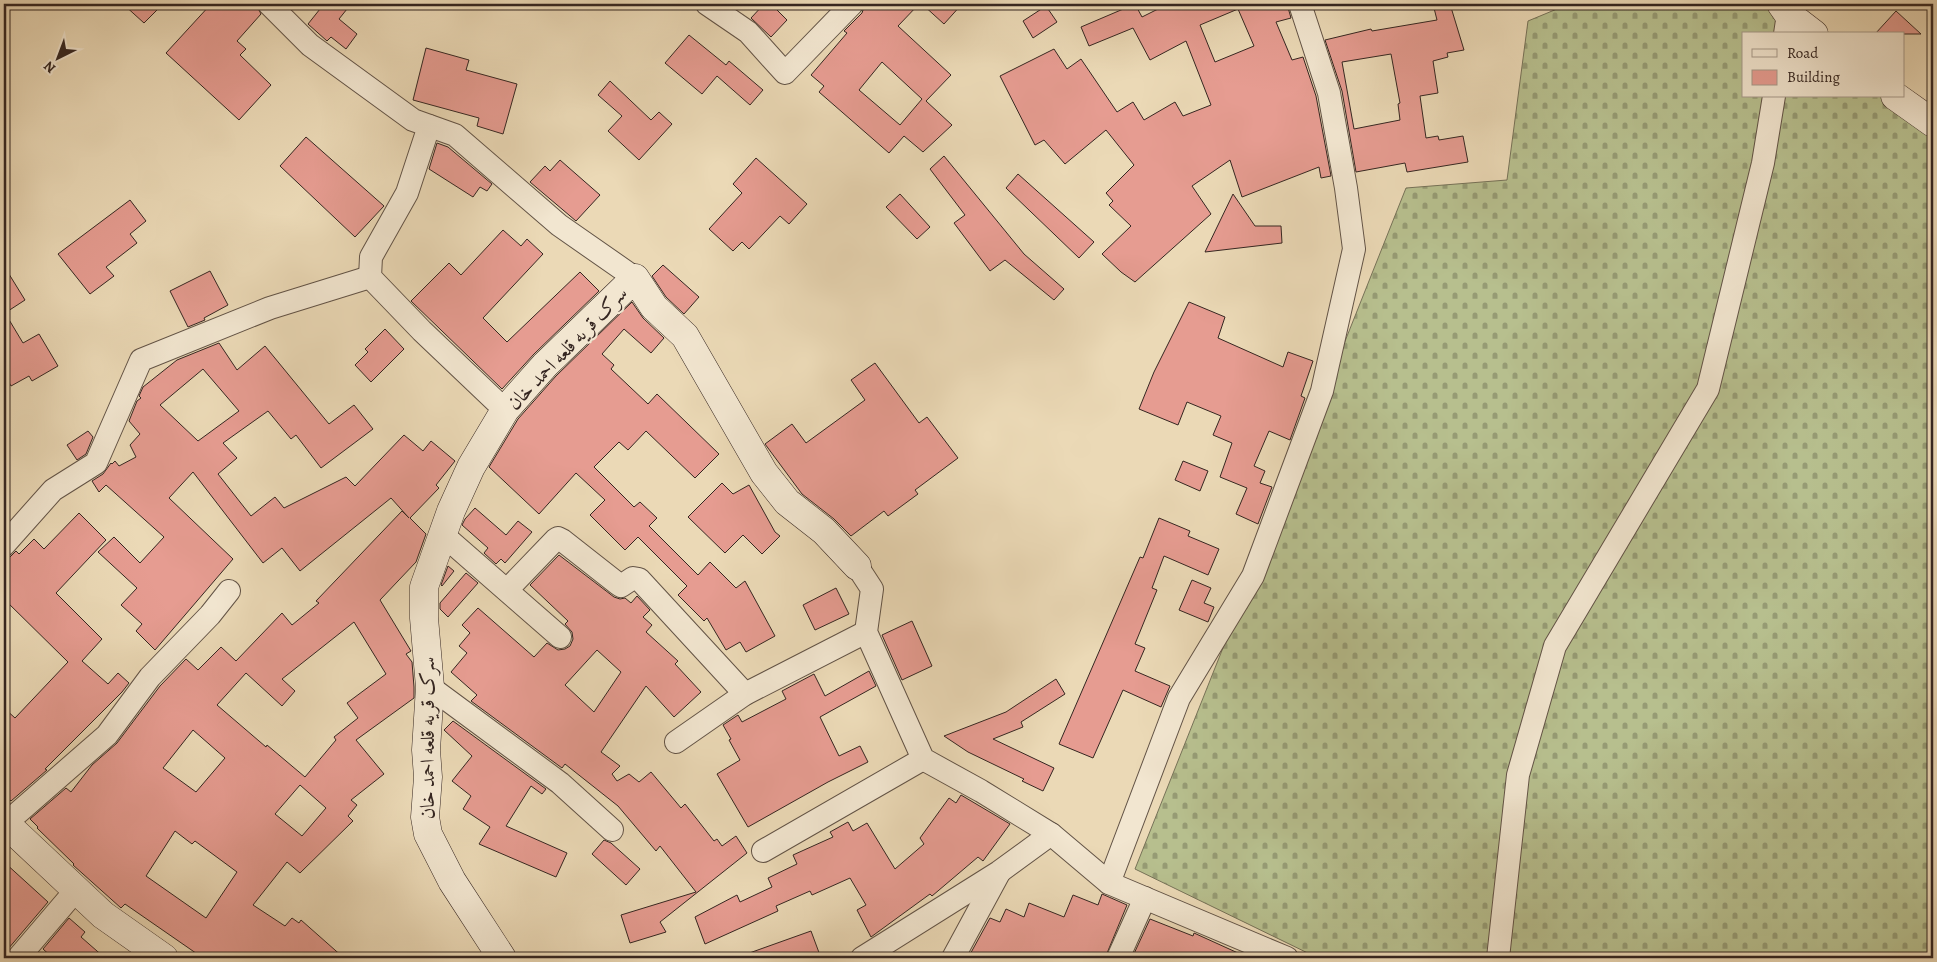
<svg xmlns="http://www.w3.org/2000/svg" width="1937" height="962" font-family="Alegreya,Amiri,serif">
<style>
.cemetery{fill:url(#cemetery-stones);stroke:#767258}
.building{fill:#e69c91;stroke:#352621;fill-rule:evenodd}
.lines{fill:none;stroke-linecap:round;stroke-linejoin:round}
.street-casing{stroke:#625346;stroke-width:24}
.secondary-casing{stroke:#352621;stroke-width:29}
.street{stroke:#f2e6d0;stroke-width:22}
.secondary{stroke:#f2e6d0;stroke-width:28}
.labels{text-anchor:middle;dominant-baseline:central;stroke-width:4.5;stroke-linejoin:round;paint-order:stroke}
.street-label{font-size:20px;fill:#352621;stroke:#f2e6d0}
</style>
<defs>
<pattern id="cemetery-stones" width="16" height="16" patternUnits="userSpaceOnUse" patternTransform="scale(1.25)"><rect width="16" height="16" fill="#b7bf8e"/><path d="M2 7V4a2 2 0 0 1 4 0v3zM10 15v-3a2 2 0 0 1 4 0v3z" fill="#969b74"/></pattern>
</defs>
<rect width="100%" height="100%" fill="#ebd9b6"/>
<filter id="stains"><feTurbulence type="fractalNoise" baseFrequency=".004" numOctaves="4"/><feColorMatrix values="0 0 0 0 .2 0 0 0 0 .09 0 0 0 0 .02 0 0 0 .5 -.17"/></filter>
<radialGradient id="worn" r=".72"><stop offset=".6" stop-color="#630" stop-opacity="0"/><stop offset="1" stop-color="#630" stop-opacity=".3"/></radialGradient>
<polygon class="cemetery" points="1569,4 1781,4 1814,34 1743,34 1743,96 1895,96 1933,123 1933,958 1318,958 1135,869 1406,188 1507,180 1528,21"/>
<g class="building">
<polygon points="123,4 163,4 144,23"/>
<polygon points="211,4 256,4 261,14 237,41 246,49 240,55 271,85 239,120 166,53"/>
<polygon points="324,4 351,4 339,19 357,34 346,49 331,37 327,41 308,24"/>
<polygon points="764,4 771,4 787,20 771,37 751,18"/>
<path d="M865 4H919L898 26 951 75 926 101 952 125 923 152 904 136 889 153 819 92 824 86 811 75 847 33 844 31 862 13ZM882 62 922 99 900 125 859 90Z"/>
<polygon points="922,4 962,4 944,24"/>
<path d="M1135 4 1142 17 1168 4H1287L1291 18 1276 22 1292 60 1303 57 1316 96 1331 176 1321 178 1319 167 1242 197 1230 160 1192 186 1211 214 1135 282 1121 272 1102 254 1131 226 1109 205 1113 201 1106 193 1134 165 1106 130 1065 164 1044 140 1035 145 1000 76 1054 49 1067 69 1081 59 1117 112 1133 102 1144 120 1175 102 1183 116 1211 105 1186 41 1150 60 1133 28 1089 46 1081 27ZM1238 9 1254 46 1215 62 1200 25Z"/>
<path d="M1433 4H1450L1464 50 1447 53 1448 57 1433 61 1438 93 1420 96 1426 138 1438 136 1439 140 1463 136 1468 162 1407 172 1405 163 1356 172 1342 91 1325 40 1371 29 1372 31 1437 20ZM1391 54 1400 103 1398 104 1400 120 1354 129 1342 62Z"/>
<polygon points="1046,6 1057,22 1033,38 1023,21"/>
<polygon points="1896,11 1921,34 1875,34"/>
<polygon points="689,35 726,65 729,61 763,90 750,105 717,76 702,94 665,63"/>
<polygon points="426,48 469,60 466,70 517,84 503,134 477,126 479,118 413,100"/>
<polygon points="610,81 651,120 659,112 672,124 639,160 608,131 622,116 598,95"/>
<polygon points="306,137 384,206 355,237 280,166"/>
<polygon points="437,143 448,147 492,184 487,191 480,187 473,197 429,169"/>
<polygon points="944,156 1024,254 1064,289 1054,300 1005,260 990,271 954,223 965,215 930,169"/>
<polygon points="756,158 807,204 789,224 780,216 749,249 742,242 733,251 709,229 742,193 733,184"/>
<polygon points="560,160 600,195 576,221 530,182 545,166 550,171"/>
<polygon points="1018,174 1094,242 1079,258 1006,188"/>
<polygon points="900,194 930,227 917,239 886,207"/>
<polygon points="1233,194 1255,226 1281,226 1282,243 1205,252"/>
<polygon points="130,200 146,221 130,234 137,243 106,267 114,276 90,294 58,254"/>
<polygon points="503,230 521,246 527,239 543,254 483,318 507,342 580,272 599,291 534,354 502,389 411,301 449,263 461,275"/>
<polygon points="663,265 699,297 684,314 666,297 652,276"/>
<polygon points="4,266 25,300 5,313 23,343 39,334 58,366 32,381 29,376 11,386 4,373"/>
<polygon points="210,271 228,305 204,318 205,320 188,327 170,291"/>
<polygon points="632,302 643,318 664,338 651,353 624,329 602,354 614,365 611,369 648,404 657,394 719,454 695,478 646,431 628,450 619,442 594,467 634,507 640,502 657,518 649,526 698,575 710,562 736,588 745,581 775,636 746,652 740,642 726,650 707,618 704,621 678,595 687,586 638,537 625,550 590,515 605,500 576,473 539,514 489,467 518,419 556,376"/>
<polygon points="1189,302 1225,317 1218,338 1283,367 1288,352 1313,361 1301,396 1305,398 1290,440 1269,431 1254,466 1265,471 1260,483 1272,487 1258,524 1236,514 1247,488 1220,477 1232,443 1213,435 1221,416 1187,402 1178,425 1139,409 1154,372"/>
<polygon points="385,329 404,349 371,382 355,365 368,352 365,349"/>
<path d="M219 343 237 370 265 346 329 424 354 405 373 429 321 468 296 435 291 439 268 411 223 443 237 458 218 474 251 516 275 497 284 508 346 477 355 486 404 435 423 451 431 441 455 461 436 485 439 488 410 518 426 534 416 562 380 600 411 651 406 654 412 662 414 687V698L356 740 384 774 351 800 357 805 348 816 353 821 300 873 287 862 253 905 285 926 292 918 299 923 301 920 344 958H203L125 904 121 908 73 865 74 864 37 828 38 827 30 819 66 788 71 792 92 765 117 743 160 686 186 659 198 670 221 647 236 661 282 613 292 625 319 603 316 601 402 511 409 518 391 498 300 571 282 548 263 563 193 472 169 498 233 559 155 650 136 631 142 624 121 605 137 588 98 552 114 537 140 563 164 537 106 485 99 492 92 481 103 474 111 463 112 464 115 461 119 466 136 457 130 445 140 434 129 421 137 401 141 398 139 396 143 387 177 360ZM203 369 239 411 198 441 160 405ZM354 622 386 674 347 703 358 718 334 737 336 740 305 777 267 745 266 747 217 705 246 673 282 706 295 691 282 679ZM193 730 225 758 196 792 163 768ZM300 785 326 808 302 836 275 814ZM175 831 192 844 195 841 237 872 206 918 146 876Z"/>
<polygon points="875,363 919,423 927,417 958,458 915,490 918,494 888,516 884,511 851,536 834,519 802,494 765,444 792,424 806,443 865,400 851,380"/>
<polygon points="88,431 93,437 86,454 77,460 67,445"/>
<polygon points="1183,461 1208,471 1200,491 1175,480"/>
<polygon points="722,483 733,494 749,485 775,532 780,536 762,554 743,535 725,553 688,517"/>
<polygon points="475,508 506,535 518,521 532,532 505,563 501,559 496,564 484,553 488,548 462,525 465,519"/>
<polygon points="79,513 106,540 56,593 102,639 82,661 108,684 118,673 129,683 122,692 45,769 47,770 11,801 4,794 4,708 15,718 68,662 4,599 4,563 16,551 19,554 34,539 44,549"/>
<polygon points="1159,518 1190,531 1188,536 1219,549 1208,575 1164,556 1152,588 1157,590 1135,644 1145,648 1135,671 1170,686 1161,707 1123,690 1093,758 1059,744 1140,557 1143,558"/>
<path d="M559 555 614 597 620 599 625 598 631 603 637 596 650 610 643 617 652 625 646 632 678 661 675 664 701 692 674 717 646 686 601 752 620 766 612 774 617 781 629 774 639 782 651 772 681 808 685 804 714 841 717 839 722 846 736 836 747 853 660 922 666 932 630 943 621 915 696 892 660 846 656 851 618 806 565 764 562 768 471 701 477 695 451 672 467 653 459 646 470 633 462 625 478 608 534 657 547 643 558 650 565 649 570 646 573 639 572 632 565 624 568 621 530 585ZM597 650 621 672 594 712 565 685Z"/>
<polygon points="448,566 454,571 442,586 441,585"/>
<polygon points="466,573 478,583 448,617 440,609 440,603"/>
<polygon points="1192,580 1211,588 1204,603 1214,607 1208,622 1179,610"/>
<polygon points="836,588 849,614 815,630 803,605"/>
<polygon points="912,621 932,666 902,680 882,635"/>
<polygon points="869,671 876,686 820,717 839,756 860,746 868,762 828,782 748,827 717,774 740,760 729,740 731,739 723,725 738,715 742,722 786,699 782,691 814,674 825,696"/>
<polygon points="1056,679 1065,694 1021,722 1023,727 993,739 1054,768 1043,791 1022,781 1024,779 968,752 944,736 1006,712"/>
<polygon points="453,721 546,789 542,794 531,786 506,826 567,853 556,877 479,844 490,827 463,809 471,796 452,781 472,756 444,730"/>
<polygon points="961,795 1010,824 983,861 978,857 932,896 930,894 871,937 857,910 866,905 850,878 812,895 810,891 776,906 778,911 705,944 695,917 737,895 740,902 772,887 768,878 797,864 793,855 833,837 830,832 848,822 853,831 867,823 895,869 924,844 920,838 949,798 956,803"/>
<polygon points="604,840 611,843 640,869 626,885 592,854"/>
<polygon points="4,862 48,902 8,949 4,958"/>
<polygon points="1102,894 1127,905 1105,958 968,958 990,918 1000,922 1006,909 1024,917 1029,903 1064,917 1073,895 1098,905"/>
<polygon points="69,918 85,932 81,937 105,958 53,958 43,949"/>
<polygon points="1150,919 1193,936 1194,933 1249,958 1132,958"/>
<polygon points="811,931 821,958 741,958 741,956"/>
</g>
<g class="lines">
<defs>
<g id="street">
<polyline points="269,4 310,45 413,120 455,135 559,225 635,278"/>
<polyline points="707,4 748,32 785,73 852,4"/>
<polyline points="1785,34 1788,14 1793,4"/>
<polyline points="429,126 407,193 371,257 370,277 422,331 505,410"/>
<polyline points="442,534 560,637"/>
<polyline points="4,545 53,490 96,463 141,360 270,308 370,277"/>
<polyline points="857,566 872,589 866,632 923,759 981,791 1051,834 1109,883 1287,958"/>
<polyline points="507,590 555,540 558,538 562,540 618,584 621,586 633,578 639,579 745,694"/>
<polyline points="430,687 560,783 612,830"/>
<polyline points="676,742 745,694 866,632"/>
<polyline points="5,824 107,735 150,677 210,615 229,591"/>
<polyline points="763,851 923,759"/>
<polyline points="1109,883 1179,698 1253,576 1322,391 1354,249 1346,188 1329,93 1300,4"/>
<polyline points="18,958 76,890"/>
<polyline points="862,958 999,872 1051,834"/>
<polyline points="953,958 999,873"/>
<polyline points="1118,958 1145,898"/>
<polyline points="1498,958 1518,775 1555,646 1708,389 1763,163 1774,96"/>
</g>
<g id="secondary">
<polyline points="1781,4 1788,14 1814,34"/>
<polyline points="1895,96 1933,123"/>
<polyline points="4,822 103,915 164,958"/>
<polyline points="502,958 452,881 428,834 425,817 428,777 426,750 430,687 424,618 424,587 451,511 471,467 505,410 545,365 635,278 654,307 685,336 764,473 787,502 824,531 857,566"/>
</g>
</defs>
<use href="#street" class="street-casing"/>
<use href="#secondary" class="secondary-casing"/>
<use href="#street" class="street"/>
<use href="#secondary" class="secondary"/>
</g>
<g class="labels">
<g class="street-label">
<text transform="translate(567 348) rotate(-46)">سرک قریه قلعه احمد خان</text>
<text transform="translate(427 738) rotate(-90)">سرک قریه قلعه احمد خان</text>
</g>
</g>
<rect width="1937" height="962" fill="none" stroke="#ebd9b6" stroke-width="20"/>
<rect x="5" y="5" width="1927" height="952" fill="none" stroke="#352621" stroke-width="2.5"/>
<rect x="10" y="10" width="1917" height="942" fill="none" stroke="#352621"/>
<rect x="1742" y="32" width="162" height="65" fill="#f2e6d0" stroke="#a6998a"/>
<rect x="1752" y="49" width="25" height="8" fill="#f2e6d0" stroke="#a6998a"/>
<text x="1787" y="58" font-size="15" fill="#352621">Road</text>
<rect x="1752" y="70" width="25" height="15" fill="#e69c91" stroke="#a6998a"/>
<text x="1787" y="82" font-size="15" fill="#352621">Building</text>
<g transform="translate(58 58) rotate(222)" stroke="#f2e6d0" stroke-width="4" paint-order="stroke">
<path d="M0-4L9 19L0 12L-9 19Z" fill="#352621"/>
<text y="-8" font-size="14" font-weight="bold" text-anchor="middle" fill="#352621">N</text>
</g>
<rect width="100%" height="100%" filter="url(#stains)"/>
<rect width="100%" height="100%" fill="url(#worn)"/>
</svg>
